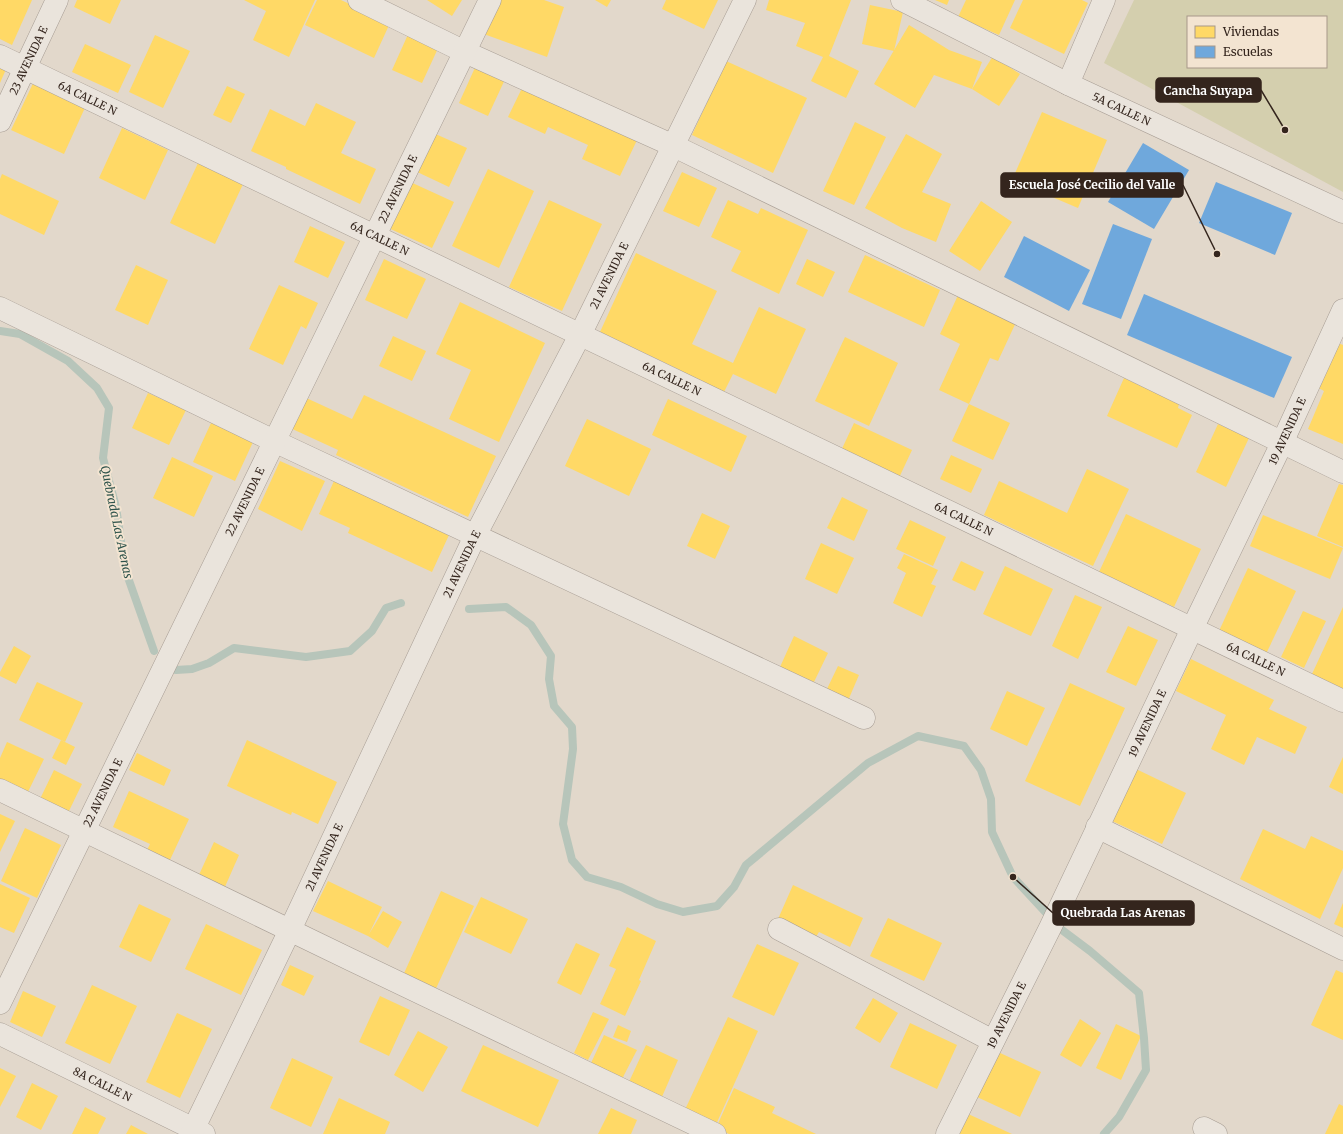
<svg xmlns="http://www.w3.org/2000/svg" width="1343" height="1134" font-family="Merriweather,serif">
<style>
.green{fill:#d4cfae;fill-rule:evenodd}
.homes{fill:#ffd966}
.schools{fill:#6fa8dc}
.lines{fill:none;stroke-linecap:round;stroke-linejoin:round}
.stream{stroke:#b7c5ba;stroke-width:8}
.minor-casing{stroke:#a79d94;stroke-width:23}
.minor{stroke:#eae4dc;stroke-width:22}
.labels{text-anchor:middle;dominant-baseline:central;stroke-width:4;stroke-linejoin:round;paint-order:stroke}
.street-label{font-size:11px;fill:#34251d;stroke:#f3e4d1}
.water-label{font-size:12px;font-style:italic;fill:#2e534b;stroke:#f3e4d1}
.leader{fill:none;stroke:#34251d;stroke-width:1.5}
.callout-dot{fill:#34251d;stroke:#f3e4d1;stroke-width:1.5}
.callout{fill:#34251d;stroke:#34251d;stroke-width:1.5}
.callout-label{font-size:12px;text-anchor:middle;font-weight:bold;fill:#fff}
</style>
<rect width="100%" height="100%" fill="#e2d8cb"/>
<path class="green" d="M1134 0H1343V192L1104 63ZM1188 17H1326V67H1188Z"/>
<g class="homes">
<polygon points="0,0 32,0 12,45 0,39"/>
<polygon points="77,0 121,0 110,24 74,7"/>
<polygon points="244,0 315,0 289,57 253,40 266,11"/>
<polygon points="317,0 341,0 390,23 374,58 305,25"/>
<polygon points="427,0 462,0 452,16"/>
<polygon points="493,0 544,0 564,7 547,57 481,33"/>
<polygon points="595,0 611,0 607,7"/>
<polygon points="666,0 718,0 704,29 662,9"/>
<polygon points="769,0 851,0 829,56 859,71 846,98 811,81 823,57 796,46 805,23 766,10"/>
<polygon points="935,0 949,0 947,5"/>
<polygon points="966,0 1015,0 999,35 958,17"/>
<polygon points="1023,0 1082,0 1088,3 1064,54 1010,28"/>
<polygon points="870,5 903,12 894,51 862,44"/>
<polygon points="909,25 949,50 982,62 972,89 934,75 915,108 874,84"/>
<polygon points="410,30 440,44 422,83 392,70"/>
<polygon points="155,35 190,51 163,108 129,92"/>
<polygon points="85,44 131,65 118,93 72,72"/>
<polygon points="993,56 1020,74 999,106 972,89"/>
<polygon points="478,61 507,75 488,116 459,103"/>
<polygon points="726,61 807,98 773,173 692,135"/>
<polygon points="0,64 7,67 0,83"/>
<polygon points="36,77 88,101 64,154 11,130"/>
<polygon points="227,86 245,94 231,123 213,115"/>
<polygon points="523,86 638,138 620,176 582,159 588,145 548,127 545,134 508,117"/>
<polygon points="316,103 356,122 341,153 376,169 360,204 286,169 286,167 251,151 270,109 305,126"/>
<polygon points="1042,112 1107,140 1078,208 1012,180"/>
<polygon points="855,122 886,137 854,205 823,191"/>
<polygon points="122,128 168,150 145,200 99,178"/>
<polygon points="431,132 467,148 449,187 413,170"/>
<polygon points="906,134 942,154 922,192 951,204 936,242 902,228 865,208"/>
<polygon points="199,161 244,182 215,244 170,223"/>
<polygon points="488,169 534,191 499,268 452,246"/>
<polygon points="682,172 717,188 699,227 663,211"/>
<polygon points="2,174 59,201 44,235 0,214 0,179"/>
<polygon points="406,180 454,202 432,248 384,226"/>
<polygon points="549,200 602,224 562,311 509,287"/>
<polygon points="728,200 758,214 761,208 808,230 779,294 731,271 741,251 711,237"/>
<polygon points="981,201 1012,222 980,271 949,251"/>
<polygon points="310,226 345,242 328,278 294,262"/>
<polygon points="636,253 717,291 692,344 733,363 759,307 806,329 776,394 733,374 722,396 678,375 680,370 600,332"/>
<polygon points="865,255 940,290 924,327 848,292"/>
<polygon points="384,259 426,279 407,319 365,300"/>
<polygon points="807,259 835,272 823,297 796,284"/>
<polygon points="136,265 168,280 148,325 115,310"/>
<polygon points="279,285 318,303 306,329 301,326 283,365 249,349"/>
<polygon points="960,291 1018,318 998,361 990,358 969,404 939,390 960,344 940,334"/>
<polygon points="460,302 545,343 499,442 449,419 471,370 436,354"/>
<polygon points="393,336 426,351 412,381 379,366"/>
<polygon points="845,337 898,363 869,426 815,401"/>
<polygon points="1338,343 1343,345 1343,444 1308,429 1324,391 1315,386"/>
<polygon points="1124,378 1179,404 1178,408 1192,415 1177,448 1107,416"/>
<polygon points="148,393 186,410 169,445 132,428"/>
<polygon points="364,395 496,456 468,517 336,455 338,450 288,427 302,396 352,419"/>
<polygon points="668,399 747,436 731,472 652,435"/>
<polygon points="969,404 1010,423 993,460 952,441"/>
<polygon points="587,419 651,449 629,496 565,466"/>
<polygon points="211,423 253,442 235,481 193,462"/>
<polygon points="854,423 912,450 897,482 839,455"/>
<polygon points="1218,424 1249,438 1226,487 1196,472"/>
<polygon points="951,455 982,469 971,493 940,479"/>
<polygon points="172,457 213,476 194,517 153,498"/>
<polygon points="280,461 325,481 302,531 258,509"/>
<polygon points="1087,469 1129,489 1093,566 984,515 999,481 1067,513"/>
<polygon points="334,481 449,535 432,572 348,533 350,528 319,514"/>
<polygon points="1339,484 1343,485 1343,547 1317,536"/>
<polygon points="842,497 868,510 854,541 827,528"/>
<polygon points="702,513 730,526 715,559 687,546"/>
<polygon points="1126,514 1201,549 1174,607 1099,572"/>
<polygon points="1263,515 1343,548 1330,579 1250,546"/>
<polygon points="910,520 946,537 933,566 896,549"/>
<polygon points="821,543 854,558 837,594 805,579"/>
<polygon points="904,554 938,570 931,584 936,586 922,617 893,603 906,573 897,568"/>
<polygon points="961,561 984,572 975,591 952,580"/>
<polygon points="1005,566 1053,589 1031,636 983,614"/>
<polygon points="1248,568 1296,591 1266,654 1219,631"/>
<polygon points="1075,595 1102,607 1078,659 1052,646"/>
<polygon points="1343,607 1343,689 1312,674"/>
<polygon points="1303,611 1326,621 1304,668 1281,657"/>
<polygon points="1128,626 1158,640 1136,686 1106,672"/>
<polygon points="794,636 828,653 814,682 780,667"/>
<polygon points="14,646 31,656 16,684 0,676 0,672"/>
<polygon points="1191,659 1274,700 1269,709 1307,727 1295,754 1257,737 1244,765 1211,749 1226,715 1176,691"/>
<polygon points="838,666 859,675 847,703 825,693"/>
<polygon points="37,682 83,703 65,742 19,720"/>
<polygon points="1070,683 1125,708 1080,806 1025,781"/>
<polygon points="1007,691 1045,708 1027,746 990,729"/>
<polygon points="61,740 75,747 66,765 52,758"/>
<polygon points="247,740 337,782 318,824 292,812 291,815 227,786"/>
<polygon points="7,742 44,759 26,796 0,784 0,758"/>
<polygon points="137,753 171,770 164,786 129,770"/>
<polygon points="1343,757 1343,794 1329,787"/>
<polygon points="1136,769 1186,793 1162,844 1112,821"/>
<polygon points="54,770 82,784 68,813 40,799"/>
<polygon points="129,791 189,819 169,862 146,852 150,844 113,827"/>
<polygon points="0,814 15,821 0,852"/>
<polygon points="25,828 61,845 37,898 1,881"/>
<polygon points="1263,829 1305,849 1311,836 1343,851 1343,868 1320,919 1240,879"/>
<polygon points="214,842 239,855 224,889 198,877"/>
<polygon points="328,881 382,907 369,934 383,911 402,922 388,948 368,936 313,911"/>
<polygon points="0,884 30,898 14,933 0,927"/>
<polygon points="793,885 863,918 850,947 819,932 816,937 778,919"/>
<polygon points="441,891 474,906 433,995 401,980"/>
<polygon points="481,897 528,919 511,954 464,932"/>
<polygon points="1343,903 1343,928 1334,924"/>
<polygon points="139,904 171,919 151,962 119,947"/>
<polygon points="888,918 942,943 924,981 870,956"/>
<polygon points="206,924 262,950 241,995 185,969"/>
<polygon points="627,927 656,941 639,980 641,981 625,1016 600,1004 616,969 609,966"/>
<polygon points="576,943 600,954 581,995 557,983"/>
<polygon points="757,944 799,963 774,1016 732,997"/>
<polygon points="290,965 314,976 304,996 281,985"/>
<polygon points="1336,970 1343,973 1343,1040 1311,1025"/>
<polygon points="92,985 137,1006 110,1064 65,1043"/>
<polygon points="23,991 56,1006 42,1037 10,1022"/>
<polygon points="380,996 410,1010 389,1056 359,1042"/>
<polygon points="873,998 898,1013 880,1043 855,1028"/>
<polygon points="593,1012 609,1019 588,1060 574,1053"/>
<polygon points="177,1013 212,1029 180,1098 146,1082"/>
<polygon points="728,1017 758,1031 714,1129 683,1114"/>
<polygon points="1080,1019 1101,1033 1081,1067 1060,1055"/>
<polygon points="910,1023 957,1045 937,1089 890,1067"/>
<polygon points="1116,1024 1141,1036 1121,1080 1096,1068"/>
<polygon points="618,1025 631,1031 627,1042 613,1037"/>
<polygon points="418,1031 448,1047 423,1092 394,1075"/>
<polygon points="604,1035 637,1050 622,1079 591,1063"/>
<polygon points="483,1045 559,1080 538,1127 461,1091"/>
<polygon points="646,1045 678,1060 661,1099 628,1084"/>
<polygon points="998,1052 1041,1072 1020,1117 977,1097"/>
<polygon points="292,1058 333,1077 311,1127 270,1108"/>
<polygon points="0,1068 16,1076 0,1107"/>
<polygon points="32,1083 58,1096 41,1130 16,1117"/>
<polygon points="734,1088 775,1107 772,1113 816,1134 729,1134 716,1128"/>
<polygon points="339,1098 390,1122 385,1134 323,1134"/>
<polygon points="1339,1104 1343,1106 1343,1134 1325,1134"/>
<polygon points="85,1107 106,1118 98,1134 72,1134"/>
<polygon points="611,1108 637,1120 631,1134 598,1134"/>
<polygon points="966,1113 1012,1134 957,1134"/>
<polygon points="131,1125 148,1134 126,1134"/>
</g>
<g class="schools">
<polygon points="1143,143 1189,170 1154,229 1108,202"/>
<polygon points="1216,182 1292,213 1275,255 1199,223"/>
<polygon points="1113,224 1152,239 1121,319 1082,304"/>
<polygon points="1024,236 1090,270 1069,311 1004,277"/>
<polygon points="1144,294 1292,357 1274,398 1127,335"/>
</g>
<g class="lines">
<g class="stream">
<polyline points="0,331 20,334 68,361 97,388 109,408 103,458 116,507 125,569 154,651"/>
<polyline points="469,609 506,607 531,625 551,656 549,679 554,706 572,727 573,749 563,824 572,860 587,877 621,887 657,904 683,912 717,906 734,887 746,865 868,763 918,736 964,746 981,770 991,799 992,832 1013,877 1062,930 1090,951 1139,993 1144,1038 1146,1070 1119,1117 1104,1134"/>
<polyline points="176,670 192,669 209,663 234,648 306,657 350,651 372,631 386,608 401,603"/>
</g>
<defs>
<g id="minor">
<polyline points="359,0 465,52 674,146 1343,472"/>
<path id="s1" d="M902 0 1068 84 1343 212"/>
<path id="s2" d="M0 56 1343 701"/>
<polyline points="1068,84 1104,0"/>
<path id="s3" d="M0 121 57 0"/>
<polyline points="0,308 274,441 864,718"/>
<path d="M0 790C238 906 476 1020 715 1134"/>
<polyline points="1097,827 1343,949"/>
<polyline points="779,929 993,1041"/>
<path id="s4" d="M0 1003 490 0"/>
<path id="s5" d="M0 1034 204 1134"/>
<polyline points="1204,1128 1216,1134"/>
<path id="s6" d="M191 1134 290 930 475 536 580 335 745 0"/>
<path id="s7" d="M947 1134 1050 928 1192 629 1282 443 1343 310"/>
</g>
</defs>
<use href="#minor" class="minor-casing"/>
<use href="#minor" class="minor"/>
</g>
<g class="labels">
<g class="street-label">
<text stroke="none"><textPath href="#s3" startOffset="67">23 AVENIDA E</textPath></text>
<text stroke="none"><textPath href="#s2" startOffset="97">6A CALLE N</textPath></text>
<text stroke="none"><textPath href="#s1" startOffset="245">5A CALLE N</textPath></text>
<text stroke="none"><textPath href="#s4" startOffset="906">22 AVENIDA E</textPath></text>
<text stroke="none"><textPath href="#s2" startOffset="421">6A CALLE N</textPath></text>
<text stroke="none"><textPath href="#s6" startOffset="955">21 AVENIDA E</textPath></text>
<text stroke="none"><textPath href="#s2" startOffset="745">6A CALLE N</textPath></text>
<text stroke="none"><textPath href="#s7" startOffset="781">19 AVENIDA E</textPath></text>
<text stroke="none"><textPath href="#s4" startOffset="558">22 AVENIDA E</textPath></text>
<text stroke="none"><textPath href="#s2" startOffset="1069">6A CALLE N</textPath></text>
<text stroke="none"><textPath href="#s6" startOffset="631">21 AVENIDA E</textPath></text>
<text stroke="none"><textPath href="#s2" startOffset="1393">6A CALLE N</textPath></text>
<text stroke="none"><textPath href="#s7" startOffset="457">19 AVENIDA E</textPath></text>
<text stroke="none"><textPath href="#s4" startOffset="234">22 AVENIDA E</textPath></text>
<text stroke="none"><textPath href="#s6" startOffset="307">21 AVENIDA E</textPath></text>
<text stroke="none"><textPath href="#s7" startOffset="133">19 AVENIDA E</textPath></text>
<text stroke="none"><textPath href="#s5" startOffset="114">8A CALLE N</textPath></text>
</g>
<g class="water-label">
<text transform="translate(117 522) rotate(78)">Quebrada Las Arenas</text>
</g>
</g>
<path class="leader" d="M1285 130L1261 90M1217 254L1183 185M1013 877L1053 913"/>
<g class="callout-dot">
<circle cx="1285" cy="130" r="4"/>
<circle cx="1217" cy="254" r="4"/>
<circle cx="1013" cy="877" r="4"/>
</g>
<g class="callout">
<rect x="1156" y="78" width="105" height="24" rx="4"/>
<rect x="1001" y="173" width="182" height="24" rx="4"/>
<rect x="1053" y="901" width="141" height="24" rx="4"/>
</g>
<g class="callout-label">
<text x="1208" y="95">Cancha Suyapa</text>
<text x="1092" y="189">Escuela José Cecilio del Valle</text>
<text x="1123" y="917">Quebrada Las Arenas</text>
</g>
<rect x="1187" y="16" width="140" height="52" fill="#f3e4d1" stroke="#a79889"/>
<rect x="1195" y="26" width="20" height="12" fill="#ffd966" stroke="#a79889"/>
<text x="1223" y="36" font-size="12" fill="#34251d">Viviendas</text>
<rect x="1195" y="46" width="20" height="12" fill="#6fa8dc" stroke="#a79889"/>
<text x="1223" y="56" font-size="12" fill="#34251d">Escuelas</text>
</svg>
